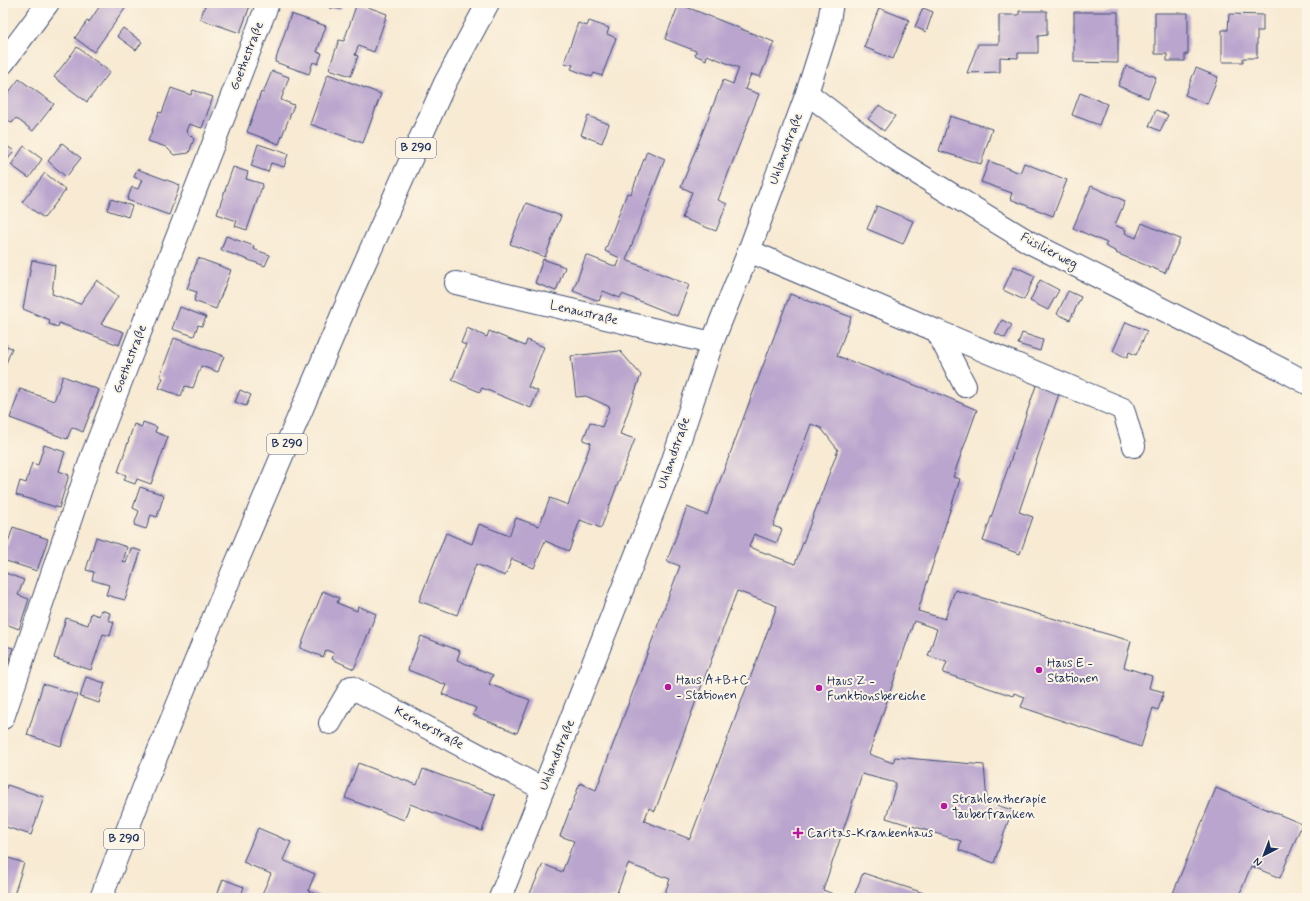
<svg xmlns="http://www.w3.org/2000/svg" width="1310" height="901" font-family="Mynerve,sans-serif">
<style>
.building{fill:#baa5ce;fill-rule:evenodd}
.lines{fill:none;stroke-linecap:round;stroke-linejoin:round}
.minor-casing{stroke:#3c4b70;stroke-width:24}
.major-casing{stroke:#3c4b70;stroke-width:24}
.minor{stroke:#fff;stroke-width:22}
.major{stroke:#fff;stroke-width:22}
.poi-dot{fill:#b5179e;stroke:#fcf5e5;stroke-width:1.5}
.labels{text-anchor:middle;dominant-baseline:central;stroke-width:4;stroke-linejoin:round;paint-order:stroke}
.shield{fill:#fcf5e5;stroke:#5e6a86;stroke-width:1}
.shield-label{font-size:12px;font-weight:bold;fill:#1b2f5e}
.street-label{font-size:13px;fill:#1b2f5e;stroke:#fcf5e5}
.poi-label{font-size:13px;fill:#1b2f5e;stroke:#fcf5e5;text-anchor:start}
</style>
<rect width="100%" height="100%" fill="#fcf5e5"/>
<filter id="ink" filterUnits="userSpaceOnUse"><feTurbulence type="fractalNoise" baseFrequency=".025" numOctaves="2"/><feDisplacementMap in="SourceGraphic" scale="8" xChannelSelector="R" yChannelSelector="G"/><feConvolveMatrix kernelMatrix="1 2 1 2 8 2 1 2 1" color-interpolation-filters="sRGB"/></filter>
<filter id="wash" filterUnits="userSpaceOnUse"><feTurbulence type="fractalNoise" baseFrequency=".012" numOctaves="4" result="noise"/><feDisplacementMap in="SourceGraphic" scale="16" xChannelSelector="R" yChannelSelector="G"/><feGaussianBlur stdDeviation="0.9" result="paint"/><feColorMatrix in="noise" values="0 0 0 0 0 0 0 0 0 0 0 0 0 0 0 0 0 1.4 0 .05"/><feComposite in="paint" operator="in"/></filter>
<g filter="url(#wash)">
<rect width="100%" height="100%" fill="#f8ead3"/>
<g id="blocks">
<g class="building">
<polygon points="102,3 129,3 94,52 75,38 87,21 89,22"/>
<polygon points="206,3 251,3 240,33 200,19"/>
<polygon points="330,3 342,3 341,9 330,8"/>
<polygon points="357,3 387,14 374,52 358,46 355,55 358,56 351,76 329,69 339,40 344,41"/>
<polygon points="679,4 774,42 760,77 751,74 745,89 759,94 718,200 727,204 716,231 682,218 692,192 681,187 723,80 733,84 739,68 707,55 706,60 695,55 696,51 665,39"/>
<polygon points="879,8 909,20 893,59 864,47"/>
<polygon points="923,8 933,12 926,32 915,27"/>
<polygon points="1019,11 1047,11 1047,35 1038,36 1038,53 1018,53 1018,58 1000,57 1000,72 967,73 978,44 999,44 999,15 1019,15"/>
<polygon points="1074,12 1118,12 1118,63 1074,62"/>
<polygon points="1155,13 1188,13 1188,54 1185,54 1185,61 1167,61 1167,54 1155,54"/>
<polygon points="291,14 326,26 317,52 322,53 318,64 313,62 309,74 275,62"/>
<polygon points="1229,14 1263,15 1263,31 1257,31 1257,58 1243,58 1243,62 1222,62 1222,30 1228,30"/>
<polygon points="589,21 609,28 607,34 616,38 602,76 594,73 592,77 571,69 573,65 564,63 578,23 587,26"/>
<polygon points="123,28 142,42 136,50 117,36"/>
<polygon points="77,47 110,72 87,102 54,77"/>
<polygon points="1126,66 1156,77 1148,98 1118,86"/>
<polygon points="1196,68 1218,77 1207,104 1185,95"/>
<polygon points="272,71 289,77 281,100 294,105 279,144 247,132 261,92 263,93"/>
<polygon points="328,74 381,94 363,143 310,124"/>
<polygon points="19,79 54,104 33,131 16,118 12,123 3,116 3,100"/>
<polygon points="171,88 191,95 193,90 213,97 202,128 189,124 186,131 194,139 189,153 174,155 166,147 148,141 159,112 162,113"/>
<polygon points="1080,93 1107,104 1099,125 1072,115"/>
<polygon points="879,105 895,116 884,131 868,119"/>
<polygon points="1156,110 1168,115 1160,131 1149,126"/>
<polygon points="588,116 609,124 602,143 581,135"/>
<polygon points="950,116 992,129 981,164 939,151"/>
<polygon points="3,143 14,151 3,166"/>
<polygon points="62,143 81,158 66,177 48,161"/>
<polygon points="258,144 288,154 284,167 271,163 268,172 251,166"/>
<polygon points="24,146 42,159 29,178 11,165"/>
<polygon points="647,151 665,159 626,260 689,285 677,316 622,294 620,298 603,291 599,301 573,291 586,255 617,267 620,258 605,251 627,193 631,194"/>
<polygon points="989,161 1020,173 1024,163 1067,180 1053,216 1010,199 1012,193 981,182"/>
<polygon points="233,167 248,172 246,179 263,184 247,230 235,226 237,221 217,214"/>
<polygon points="137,169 180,185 169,215 127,200 132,187 138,189 142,180 134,177"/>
<polygon points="45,173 66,190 44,218 22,202"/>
<polygon points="1091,186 1125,201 1115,225 1126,230 1125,233 1136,238 1142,223 1180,239 1165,273 1116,253 1117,252 1105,246 1107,243 1073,228"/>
<polygon points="111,199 132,206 128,217 107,210"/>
<polygon points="526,203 561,216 545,257 510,244"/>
<polygon points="877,206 913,221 903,244 867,229"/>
<polygon points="226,236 254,246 253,249 270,255 265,266 221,250"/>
<polygon points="198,258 231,270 216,309 194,301 197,292 187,289"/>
<polygon points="543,259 565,267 556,291 535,283"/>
<polygon points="32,260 55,265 52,294 80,304 97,280 118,296 101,324 124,332 119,345 59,323 58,327 49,324 50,320 23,309"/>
<polygon points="1014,266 1035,276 1024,300 1003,290"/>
<polygon points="1040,280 1059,290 1048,310 1030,301"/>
<polygon points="1068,291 1081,297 1070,320 1057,314"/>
<path d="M790 294 851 317 837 356 944 396 977 410 953 477 960 479 918 611 945 619 955 590 1131 641 1124 667 1152 676 1149 688 1164 692 1158 710 1153 708 1141 747 1021 707 1025 697 1014 693 1013 696 943 673 947 662 928 656 937 629 914 621 869 754 893 763 895 757 984 765 987 802 1012 810 994 863 959 850 961 841 886 818 896 783 862 774 823 890 843 898H663L670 879 628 864 615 898H528L543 864 562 872 574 841 560 836 580 783 596 790 680 566 667 561 687 507 707 515ZM811 424 821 428 838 450 795 564 749 547 754 534 777 543 782 529 773 526ZM737 591 777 606 690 839 644 821 649 808 655 811Z"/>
<polygon points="180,307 206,317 202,326 198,325 194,336 172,329"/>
<polygon points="1002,320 1012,325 1005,338 995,333"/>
<polygon points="1126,322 1147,331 1136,355 1129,352 1127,358 1113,351"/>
<polygon points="467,328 487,337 489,331 525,346 527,340 544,347 528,387 538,391 531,408 482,388 480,392 452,380 466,345 461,343"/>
<polygon points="1022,333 1043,340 1040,351 1018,344"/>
<polygon points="174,338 224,356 218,372 201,366 193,388 185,386 181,396 159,388 163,378 160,376"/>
<polygon points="3,345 12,348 3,371"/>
<polygon points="620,351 641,375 620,434 635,439 601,528 580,520 569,551 545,541 534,568 512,559 505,576 476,564 457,615 419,601 446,533 472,544 479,524 509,536 516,518 539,526 550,498 568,505 591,443 583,440 590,422 602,427 610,407 586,396 576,397 571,356"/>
<polygon points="63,376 99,390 83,432 72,427 67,439 10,418 20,389 54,401"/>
<polygon points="1039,377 1062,385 1019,512 1033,517 1020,554 983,541"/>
<polygon points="240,390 251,395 246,406 235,402"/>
<polygon points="143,422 157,427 155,432 168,437 151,484 137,479 135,484 124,480 126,475 118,472 134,424 142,427"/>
<polygon points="44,445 65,452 59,471 69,475 59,508 16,495 20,481 26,483 32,463 38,465"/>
<polygon points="140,487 164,495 157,517 151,515 146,529 134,525 139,511 133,508"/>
<polygon points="13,527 48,539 37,571 3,560 3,545 7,546"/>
<polygon points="96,537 127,547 123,562 126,563 131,548 141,551 125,600 106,595 109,585 92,580 94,572 86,570"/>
<polygon points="3,572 24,580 18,595 29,599 19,629 3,623"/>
<polygon points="323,591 339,598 337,603 357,611 358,606 376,614 354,669 332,659 334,653 326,650 323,657 300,648"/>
<polygon points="101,610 110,613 108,620 114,622 110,636 103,634 91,670 54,658 66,618 88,625 91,613 99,616"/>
<polygon points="421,636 460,651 457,660 493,675 489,684 530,700 517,733 473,715 476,708 442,694 446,685 408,670"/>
<polygon points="3,645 13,648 3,678"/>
<polygon points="86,677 105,683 99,703 80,697"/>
<polygon points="43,684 78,695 61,746 27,735"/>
<polygon points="358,763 417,785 423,769 495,795 482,831 410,804 404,820 345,798"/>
<polygon points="7,785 44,797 31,835 3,826 3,797"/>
<polygon points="1216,788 1302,824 1280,878 1251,866 1238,898 1171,898"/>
<polygon points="258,828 291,842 283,860 315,874 308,891 325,898 266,898 261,896 271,874 243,862"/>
<polygon points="3,856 24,863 13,898 3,898"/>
<polygon points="863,873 939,898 853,898"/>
<polygon points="223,879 244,887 240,898 216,898"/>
</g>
</g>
</g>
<g filter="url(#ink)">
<use href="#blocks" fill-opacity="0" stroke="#3c4b70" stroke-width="1"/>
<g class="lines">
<defs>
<g id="minor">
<polyline points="3,63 48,3"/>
<polyline points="807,93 886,154 1029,242 1285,371 1307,383"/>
<polyline points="749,251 937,331 965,386"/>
<polyline points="456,283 712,343"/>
<polyline points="937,331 1123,409 1134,446"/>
<polyline points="3,718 92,456 268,3"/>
<polyline points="330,723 351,687 543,789"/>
<polyline points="500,898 670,469 712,343 749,251 807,93 828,27 832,3"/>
</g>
<polyline id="major" points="101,898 147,779 224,592 350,296 445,83 488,3"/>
</defs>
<use href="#minor" class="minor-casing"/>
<use href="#major" class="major-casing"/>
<use href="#minor" class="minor"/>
<use href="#major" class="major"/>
</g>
</g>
<g class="poi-dot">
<circle cx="1039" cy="670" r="4"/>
<circle cx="668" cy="687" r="4"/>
<circle cx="819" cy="688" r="4"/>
<circle cx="944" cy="806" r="4"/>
<path d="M796 827h4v4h4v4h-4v4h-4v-4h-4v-4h4z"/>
</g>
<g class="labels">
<g class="shield">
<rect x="396" y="138" width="40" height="20" rx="3"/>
<rect x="267" y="434" width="40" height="20" rx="3"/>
<rect x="104" y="829" width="40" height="20" rx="3"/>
</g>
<g class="shield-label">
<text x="416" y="148">B 290</text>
<text x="287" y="444">B 290</text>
<text x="124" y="839">B 290</text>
</g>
<g class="street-label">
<text transform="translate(247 56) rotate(-69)">Goethestraße</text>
<text transform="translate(786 149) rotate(-70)">Uhlandstraße</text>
<text transform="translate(1049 251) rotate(28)">Füsilierweg</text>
<text transform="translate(584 313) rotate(13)">Lenaustraße</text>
<text transform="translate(130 359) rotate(-69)">Goethestraße</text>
<text transform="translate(674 453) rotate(-71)">Uhlandstraße</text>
<text transform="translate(429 728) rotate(28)">Kernerstraße</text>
<text transform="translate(557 755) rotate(-68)">Uhlandstraße</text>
</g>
<g class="poi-label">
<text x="1047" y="663">Haus E -<tspan x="1047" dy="15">Stationen</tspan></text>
<text x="676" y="680">Haus A+B+C<tspan x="676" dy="15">- Stationen</tspan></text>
<text x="827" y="681">Haus Z -<tspan x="827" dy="15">Funktionsbereiche</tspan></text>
<text x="952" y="799">Strahlentherapie<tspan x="952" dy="15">Tauberfranken</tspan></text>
<text x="807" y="833">Caritas-Krankenhaus</text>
</g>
</g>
<rect width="1310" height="901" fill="none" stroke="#fcf5e5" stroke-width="16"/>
<g transform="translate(1264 855) rotate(222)" stroke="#fcf5e5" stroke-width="3" paint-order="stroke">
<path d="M0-3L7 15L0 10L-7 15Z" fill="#1b2f5e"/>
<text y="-6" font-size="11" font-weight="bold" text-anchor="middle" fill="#1b2f5e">N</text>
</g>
</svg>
